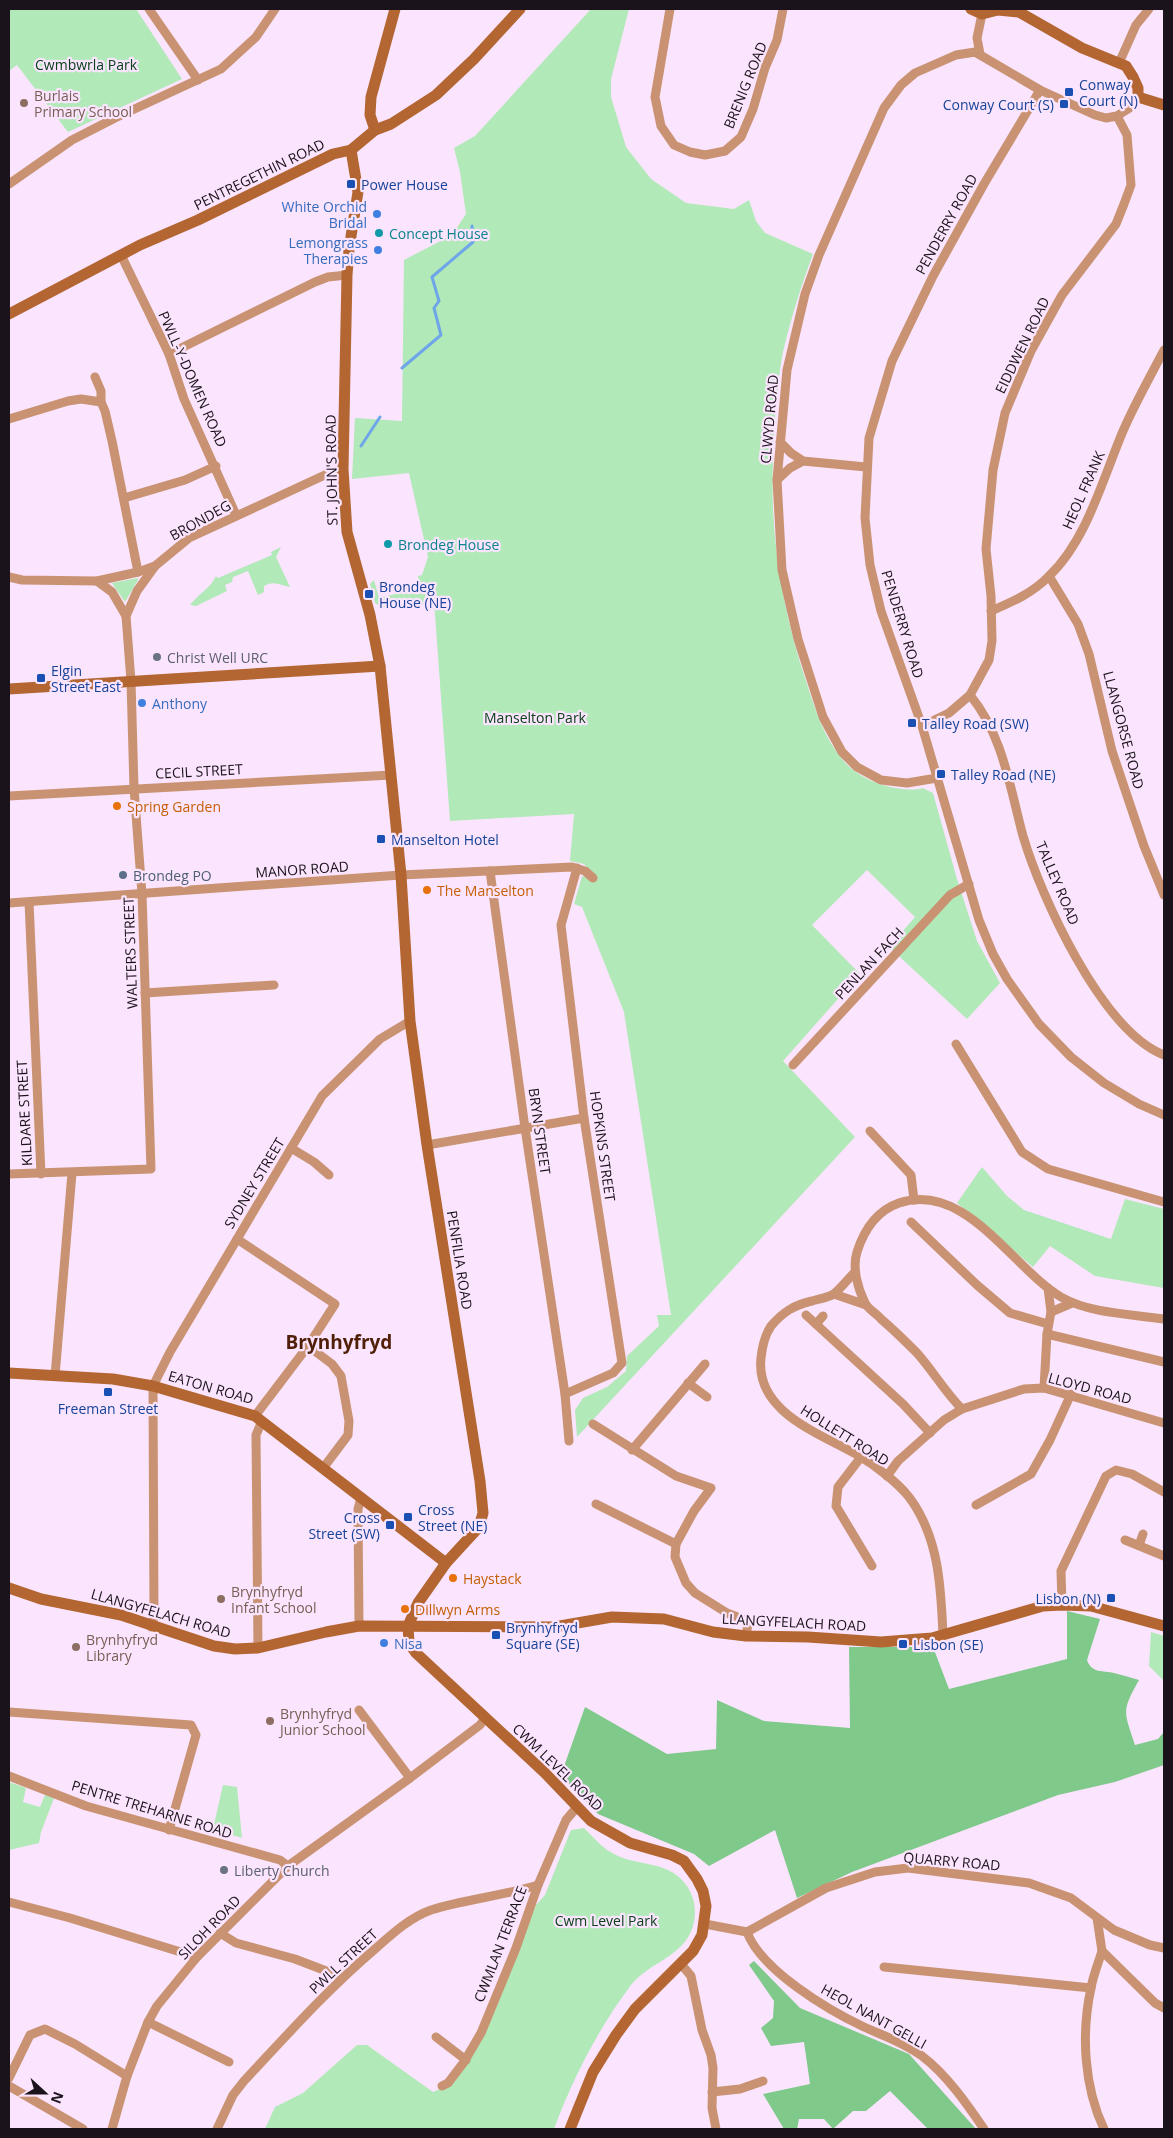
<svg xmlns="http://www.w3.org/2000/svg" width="1173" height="2138" font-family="'Open Sans',sans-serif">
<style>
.green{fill:#b1e9b8}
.forest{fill:#7fc98b}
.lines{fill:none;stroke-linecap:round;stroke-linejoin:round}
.stream{stroke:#6fa6e9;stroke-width:3}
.street{stroke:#c99373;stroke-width:9}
.secondary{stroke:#b36632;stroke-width:11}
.transit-dot{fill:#1a4fb4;stroke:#fbe4fd;stroke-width:2}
.education-dot{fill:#8d6e63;stroke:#fbe4fd;stroke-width:2}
.shop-dot{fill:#3f7fe0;stroke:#fbe4fd;stroke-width:2}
.culture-dot{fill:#0f9aa8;stroke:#fbe4fd;stroke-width:2}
.worship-dot{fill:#6b7280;stroke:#fbe4fd;stroke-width:2}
.food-dot{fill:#e8710a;stroke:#fbe4fd;stroke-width:2}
.service-dot{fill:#5c6f8a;stroke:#fbe4fd;stroke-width:2}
.labels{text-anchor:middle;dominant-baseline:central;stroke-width:4.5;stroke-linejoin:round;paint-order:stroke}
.park-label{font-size:14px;fill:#094119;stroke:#fbe4fd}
.transit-label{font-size:14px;fill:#164399;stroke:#fbe4fd;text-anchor:start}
.street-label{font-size:14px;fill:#1b131b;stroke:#fbe4fd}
.education-label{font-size:14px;fill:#785e54;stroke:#fbe4fd;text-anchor:start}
.shop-label{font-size:14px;fill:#366cbe;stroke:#fbe4fd;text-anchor:end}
.culture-label{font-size:14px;fill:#0d838f;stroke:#fbe4fd;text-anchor:start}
.worship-label{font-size:14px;fill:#5b616d;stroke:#fbe4fd;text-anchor:start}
.food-label{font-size:14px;fill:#c56008;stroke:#fbe4fd;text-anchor:start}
.service-label{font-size:14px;fill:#4e5e75;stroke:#fbe4fd;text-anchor:start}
.district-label{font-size:19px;font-weight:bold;fill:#4f1f08;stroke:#fbe4fd}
</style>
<rect width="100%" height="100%" fill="#fbe4fd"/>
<g class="green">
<polygon points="9,9 136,9 182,79 68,132 17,65 9,71"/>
<path d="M591 9H629L611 79V97L626 147 651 179 686 203 734 209 749 200 756 221 765 233 813 254C801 286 791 318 783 352 776 388 774 428 773 465 770 540 783 613 807 684 815 710 824 737 842 759 853 773 872 783 890 787 902 789 911 791 923 788L933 793 957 879 977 941 1000 983 967 1019 889 947 915 917 867 870 812 925 860 974 783 1061 855 1137 577 1437 575 1410 583 1398 607 1387 626 1371 627 1356 659 1326 657 1315H671L624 1012 582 907 574 904 582 876 598 880 584 864 570 861 574 814 450 821 434 601C417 606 390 614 375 603L370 584 374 580 379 598 420 588 418 576 422 575 428 557 409 473 352 479 355 418 402 421 404 260 452 235 466 214 460 172 454 148 475 136Z"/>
<path d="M281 547 276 557 290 587C281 586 275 580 264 586V592L258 595 248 571 233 577 232 582 225 585 227 591 196 606 190 605C197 595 211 588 216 576L218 578 272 555 271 552Z"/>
<polygon points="138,578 138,580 125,602 112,583"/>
<polygon points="982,1167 1007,1196 1024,1210 1111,1239 1125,1199 1164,1209 1164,1288 1095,1276 1050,1246 1033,1267 957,1203"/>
<polygon points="1151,1632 1164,1636 1164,1681 1149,1666"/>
<polygon points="9,1782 26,1788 23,1802 40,1807 45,1795 54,1798 41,1832 39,1843 9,1850"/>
<polygon points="223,1785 237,1787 242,1838 213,1829"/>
<path d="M584 1828C594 1838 603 1849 616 1855 636 1865 663 1862 680 1878 693 1890 698 1908 693 1926 684 1957 649 1962 631 1985 598 2029 573 2078 554 2129H265L275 2107 303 2093 357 2045H367L433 2092 452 2084 469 2061 536 1905 545 1895 571 1830Z"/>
</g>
<g class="forest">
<path d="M1067 1611 1100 1619 1087 1660C1092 1674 1103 1670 1114 1673 1123 1675 1131 1678 1139 1680 1121 1712 1124 1711 1135 1745L1158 1739 1164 1732V1765L1115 1782 1058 1795 852 1872 797 1898 775 1830 709 1866 694 1854 598 1814 561 1775 585 1707 667 1754 716 1749 717 1700 764 1721 850 1728 849 1647H933L949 1689 1067 1659Z"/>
<polygon points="754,1961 800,2008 909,2054 976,2129 928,2129 890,2091 866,2111 853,2111 833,2129 824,2119 799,2119 797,2129 784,2129 763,2094 810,2084 804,2042 771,2046 761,2028 773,2018 774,2001 749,1965"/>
</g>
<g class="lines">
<g class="stream">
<polyline points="402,368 441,335 434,308 439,301 432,277 473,242 472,226"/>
<polyline points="361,446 380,417"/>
</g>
<g class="street">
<polyline points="149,9 198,80"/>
<polyline points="670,9 655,97 661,126 674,145 690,152 705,155 725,151 741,137 753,109 765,68 777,40 783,9"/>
<polyline points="980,54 977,38 982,14"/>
<polyline points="1119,63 1136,25 1149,9"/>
<polyline points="1040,90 984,184 933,276 892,361 869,438 865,518 870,565 881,611 922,726 979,920 993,954 1007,979 1039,1024 1071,1057 1104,1083 1139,1104 1164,1115"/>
<polyline points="9,184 72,140 115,118 221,69 256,37 275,9"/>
<polyline points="121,255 169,354 184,399 236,515"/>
<polyline points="169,354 315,282 328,277 347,275"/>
<polyline points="95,377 101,391 101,402 105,411 112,441 138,572"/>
<polyline points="9,419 68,401 81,399 101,402"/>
<polyline points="780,442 791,453 803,461 866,467"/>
<polyline points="777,480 790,468 803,461"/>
<polyline points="124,498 185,480 216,466"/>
<polyline points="1049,576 1078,624 1089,654 1112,751 1144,846 1164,895"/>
<polyline points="9,577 22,580 97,581 138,572 155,566 189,538 327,474 343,469"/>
<polyline points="97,581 112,592 126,616"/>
<path d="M991 611C1012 602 1033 593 1049 576 1087 540 1103 478 1123 431 1135 403 1150 377 1164 350"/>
<path d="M970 695C1003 735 1010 788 1023 836 1041 897 1102 1031 1164 1055"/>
<polyline points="922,726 949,713 970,695 989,660 992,641 991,596 986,549 993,470 1005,413 1031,351 1062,295 1116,224 1124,204 1131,185 1127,135 1117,116"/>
<polyline points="937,778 907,783 881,780 857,767 842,752 823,717 798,639 782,570 777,480 787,370 805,294 819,255 884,108 901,85 915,73 956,55 975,52 1040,90 1095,115 1106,118 1117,116 1131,107 1138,97"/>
<polyline points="9,796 391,775"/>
<polyline points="490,871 525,1128 565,1394 569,1441"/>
<polyline points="29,902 41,1174"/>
<polyline points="9,903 401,875 572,867 585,871 593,878"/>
<polyline points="145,993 274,985"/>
<polyline points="956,1044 1022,1152 1048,1169 1164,1202"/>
<polyline points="793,1065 950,895 969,884"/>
<polyline points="870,1131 911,1175 914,1200"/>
<polyline points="427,1145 584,1118"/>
<polyline points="291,1148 314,1162 329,1175"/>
<polyline points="9,1174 151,1169 142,894 134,788 131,681 126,616 137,591 155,566"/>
<polyline points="911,1222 977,1285 1010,1313 1048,1324"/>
<polyline points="237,1239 335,1304 308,1346 255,1416"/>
<path d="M855 1272C848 1279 841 1288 834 1294 827 1298 819 1299 812 1301 794 1305 783 1312 771 1326 765 1335 762 1348 761 1358 755 1413 822 1434 859 1456 876 1466 897 1482 909 1497 939 1537 941 1587 943 1635"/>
<polyline points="834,1294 866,1305"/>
<polyline points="1051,1312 1072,1303"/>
<polyline points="806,1315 903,1404 930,1433"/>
<polyline points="816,1324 823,1316"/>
<polyline points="1047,1334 1164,1362"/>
<polyline points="308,1346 332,1364 341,1376 349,1421 348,1435 324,1467"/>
<polyline points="55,1376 72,1173"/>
<polyline points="688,1383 707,1397"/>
<polyline points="1044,1388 1047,1334 1051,1312 1048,1288"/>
<polyline points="565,1394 613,1373 622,1363 584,1118 561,925 577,868"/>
<path d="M962 1409C945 1392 933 1371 917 1353 905 1341 894 1330 881 1319 877 1314 868 1309 865 1303 858 1289 852 1268 857 1252 864 1230 876 1211 899 1203 966 1181 1012 1268 1061 1297 1091 1314 1131 1314 1164 1319"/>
<polyline points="593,1424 676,1476 711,1488 694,1511 676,1544 675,1557 686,1583 695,1593 727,1613 745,1620 748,1624 746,1636"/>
<polyline points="632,1450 705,1364"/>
<polyline points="861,1457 838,1487 836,1506 872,1566"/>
<polyline points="887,1476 898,1461 944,1420 962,1409 1024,1389 1044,1388 1164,1423"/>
<polyline points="596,1504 676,1544"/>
<polyline points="976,1505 1031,1474 1050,1440 1071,1394"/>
<polyline points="1125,1540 1164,1556"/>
<polyline points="1139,1545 1143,1534"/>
<polyline points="1062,1605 1061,1571 1106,1476 1116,1470 1132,1474 1164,1492"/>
<polyline points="359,1626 358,1509 361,1498"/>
<polyline points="151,1627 154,1617 153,1386 170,1352 322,1096 380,1039 410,1021"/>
<polyline points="258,1648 256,1435 262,1421"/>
<polyline points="359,1710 410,1778"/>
<polyline points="9,1712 191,1725 196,1735 169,1830"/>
<polyline points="9,1776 86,1806 280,1860 288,1866"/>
<polyline points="9,1902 70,1918 197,1957"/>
<polyline points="1097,1918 1102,1951 1155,2003 1164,2008"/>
<polyline points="705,1924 747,1932 826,1888 875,1872 908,1868 1029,1883 1071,1898 1114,1930 1150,1945 1164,1948"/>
<path d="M747 1932C761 1970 828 2010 864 2027 884 2036 905 2043 922 2056 947 2075 967 2104 984 2129"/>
<polyline points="220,1933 236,1943 295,1959 342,1977"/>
<path d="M1102 1951C1098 1964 1093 1976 1091 1988 1081 2034 1084 2087 1104 2129"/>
<polyline points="681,1964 691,1976 702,2030 711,2055 713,2068 712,2108 716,2129"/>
<polyline points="884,1967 1091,1988"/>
<polyline points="148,2022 229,2062"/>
<polyline points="436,2037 466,2060"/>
<polyline points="9,2078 30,2035 45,2029 75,2044 127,2076"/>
<polyline points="9,2086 83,2129"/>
<polyline points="442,2086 448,2083 464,2062 481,2033 516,1948 538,1885 566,1820 577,1807"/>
<polyline points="712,2092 740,2089 763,2081"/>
<polyline points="112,2129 127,2076 148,2022 157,2006 197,1957 288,1866 410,1778 480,1725 485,1718"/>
<path d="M217 2129 233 2095 244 2081C287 2035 328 1989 375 1949 392 1934 409 1918 431 1910 466 1899 503 1896 538 1885"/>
</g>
<g class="secondary">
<polyline points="971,9 982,14 998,10 1019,12 1082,48 1126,66 1133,77 1138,88 1138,97 1164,105"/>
<polyline points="375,130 370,115 371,97 395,9"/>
<polyline points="351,150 358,192 349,249 347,275 343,469 347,532 370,615 380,666 401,875 410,1021 427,1145 480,1481 483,1513 479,1527 446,1563 418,1603 408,1626 409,1643 416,1653 545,1773 591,1821 630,1843 672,1855 684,1861 697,1879 703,1891 706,1906 702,1935 693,1951 635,2009 616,2035 593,2072 570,2129"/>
<polyline points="9,314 140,245 198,220 333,154 351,150 375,130 391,124 436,95 474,59 520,9"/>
<polyline points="9,689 380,666"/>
<polyline points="9,1373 113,1379 153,1386 255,1416 446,1563"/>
<polyline points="9,1588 41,1599 121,1615 214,1646 235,1649 258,1648 326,1632 359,1626 554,1627 612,1617 664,1619 713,1632 746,1636 808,1637 881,1642 932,1638 1043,1606 1062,1605 1091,1606 1164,1626"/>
</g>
</g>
<g class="transit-dot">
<rect x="1064" y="87" width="10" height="10" rx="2.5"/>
<rect x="1059" y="99" width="10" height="10" rx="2.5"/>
<rect x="346" y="179" width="10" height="10" rx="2.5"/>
<rect x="364" y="589" width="10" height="10" rx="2.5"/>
<rect x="36" y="673" width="10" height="10" rx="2.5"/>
<rect x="907" y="718" width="10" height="10" rx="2.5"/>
<rect x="936" y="769" width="10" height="10" rx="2.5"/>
<rect x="376" y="834" width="10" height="10" rx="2.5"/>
<rect x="103" y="1387" width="10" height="10" rx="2.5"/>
<rect x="403" y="1512" width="10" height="10" rx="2.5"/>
<rect x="385" y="1520" width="10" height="10" rx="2.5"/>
<rect x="1106" y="1593" width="10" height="10" rx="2.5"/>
<rect x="491" y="1630" width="10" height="10" rx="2.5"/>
<rect x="898" y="1639" width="10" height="10" rx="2.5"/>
</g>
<g class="education-dot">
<circle cx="24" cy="103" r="5"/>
<circle cx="221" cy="1599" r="5"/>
<circle cx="76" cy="1647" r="5"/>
<circle cx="270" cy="1721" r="5"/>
</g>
<g class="shop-dot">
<circle cx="377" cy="214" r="5"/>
<circle cx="378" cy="250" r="5"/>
<circle cx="142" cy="703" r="5"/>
<circle cx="384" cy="1643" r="5"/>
</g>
<g class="culture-dot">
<circle cx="379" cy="233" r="5"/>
<circle cx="388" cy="544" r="5"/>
</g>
<g class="worship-dot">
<circle cx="157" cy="657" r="5"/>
<circle cx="224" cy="1870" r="5"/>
</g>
<g class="food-dot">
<circle cx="117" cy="806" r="5"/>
<circle cx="427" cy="890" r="5"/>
<circle cx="453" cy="1578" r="5"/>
<circle cx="405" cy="1609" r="5"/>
</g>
<circle class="service-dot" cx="123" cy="875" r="5"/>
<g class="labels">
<g class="park-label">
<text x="86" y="64">Cwmbwrla Park</text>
<text x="535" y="717">Manselton Park</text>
<text x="606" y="1920">Cwm Level Park</text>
</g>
<g class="transit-label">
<text x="1079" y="84">Conway<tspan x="1079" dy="16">Court (N)</tspan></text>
<text x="1054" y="104" text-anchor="end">Conway Court (S)</text>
<text x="361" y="184">Power House</text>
<text x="379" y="586">Brondeg<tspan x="379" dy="16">House (NE)</tspan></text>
<text x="51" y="670">Elgin<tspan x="51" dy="16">Street East</tspan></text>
<text x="922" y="723">Talley Road (SW)</text>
<text x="951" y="774">Talley Road (NE)</text>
<text x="391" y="839">Manselton Hotel</text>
<text x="108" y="1408" text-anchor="middle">Freeman Street</text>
<text x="418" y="1509">Cross<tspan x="418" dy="16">Street (NE)</tspan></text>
<text x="380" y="1517" text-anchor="end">Cross<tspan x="380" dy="16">Street (SW)</tspan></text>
<text x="1101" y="1598" text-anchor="end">Lisbon (N)</text>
<text x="506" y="1627">Brynhyfryd<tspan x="506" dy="16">Square (SE)</tspan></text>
<text x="913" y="1644">Lisbon (SE)</text>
</g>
<g class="street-label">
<text transform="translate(745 85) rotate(-68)">BRENIG ROAD</text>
<text transform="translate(259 174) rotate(-26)">PENTREGETHIN ROAD</text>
<text transform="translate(946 224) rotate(-61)">PENDERRY ROAD</text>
<text transform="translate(1022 345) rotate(-64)">EIDDWEN ROAD</text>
<text transform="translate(193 379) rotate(66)">PWLL-Y-DOMEN ROAD</text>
<text transform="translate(769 419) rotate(-85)">CLWYD ROAD</text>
<text transform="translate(331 470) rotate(-91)">ST. JOHN'S ROAD</text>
<text transform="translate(1083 490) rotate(-66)">HEOL FRANK</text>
<text transform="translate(200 520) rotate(-29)">BRONDEG</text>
<text transform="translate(903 624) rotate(73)">PENDERRY ROAD</text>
<text transform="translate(1124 730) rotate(75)">LLANGORSE ROAD</text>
<text transform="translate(199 771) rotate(-3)">CECIL STREET</text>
<text transform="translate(302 869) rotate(-4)">MANOR ROAD</text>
<text transform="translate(1058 883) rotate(67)">TALLEY ROAD</text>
<text transform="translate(130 953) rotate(-92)">WALTERS STREET</text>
<text transform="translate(869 963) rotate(-47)">PENLAN FACH</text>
<text transform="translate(24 1113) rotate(-93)">KILDARE STREET</text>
<text transform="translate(540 1131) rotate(82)">BRYN STREET</text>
<text transform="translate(603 1146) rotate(82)">HOPKINS STREET</text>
<text transform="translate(254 1183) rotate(-59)">SYDNEY STREET</text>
<text transform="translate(460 1260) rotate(81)">PENFILIA ROAD</text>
<text transform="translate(211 1387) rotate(16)">EATON ROAD</text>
<text transform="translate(1090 1388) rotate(15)">LLOYD ROAD</text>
<text transform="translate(845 1435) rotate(32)">HOLLETT ROAD</text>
<text transform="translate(161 1613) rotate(16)">LLANGYFELACH ROAD</text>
<text transform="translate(794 1622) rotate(3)">LLANGYFELACH ROAD</text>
<text transform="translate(558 1767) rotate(44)">CWM LEVEL ROAD</text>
<text transform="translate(152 1809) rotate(17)">PENTRE TREHARNE ROAD</text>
<text transform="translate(952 1861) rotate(5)">QUARRY ROAD</text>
<text transform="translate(209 1927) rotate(-46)">SILOH ROAD</text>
<text transform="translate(500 1944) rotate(-69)">CWMLAN TERRACE</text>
<text transform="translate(343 1961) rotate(-43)">PWLL STREET</text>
<text transform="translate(874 2016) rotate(29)">HEOL NANT GELLI</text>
</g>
<g class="education-label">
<text x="34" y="95">Burlais<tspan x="34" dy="16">Primary School</tspan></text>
<text x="231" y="1591">Brynhyfryd<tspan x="231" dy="16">Infant School</tspan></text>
<text x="86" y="1639">Brynhyfryd<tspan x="86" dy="16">Library</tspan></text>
<text x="280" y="1713">Brynhyfryd<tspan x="280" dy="16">Junior School</tspan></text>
</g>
<g class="shop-label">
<text x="367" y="206">White Orchid<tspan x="367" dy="16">Bridal</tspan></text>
<text x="368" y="242">Lemongrass<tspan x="368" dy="16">Therapies</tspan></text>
<text x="152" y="703" text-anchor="start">Anthony</text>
<text x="394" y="1643" text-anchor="start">Nisa</text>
</g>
<g class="culture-label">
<text x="389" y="233">Concept House</text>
<text x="398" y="544">Brondeg House</text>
</g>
<g class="worship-label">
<text x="167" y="657">Christ Well URC</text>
<text x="234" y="1870">Liberty Church</text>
</g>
<g class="food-label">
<text x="127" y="806">Spring Garden</text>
<text x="437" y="890">The Manselton</text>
<text x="463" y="1578">Haystack</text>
<text x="415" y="1609">Dillwyn Arms</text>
</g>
<g class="service-label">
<text x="133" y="875">Brondeg PO</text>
</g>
<g class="district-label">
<text x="339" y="1342">Brynhyfryd</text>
</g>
</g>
<rect width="1173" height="2138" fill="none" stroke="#1b131b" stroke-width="20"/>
<g transform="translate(45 2093) rotate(111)" stroke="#fbe4fd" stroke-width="4" paint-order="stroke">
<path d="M0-4L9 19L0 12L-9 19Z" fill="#1b131b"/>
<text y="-8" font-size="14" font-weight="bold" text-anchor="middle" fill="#1b131b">N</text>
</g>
</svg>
